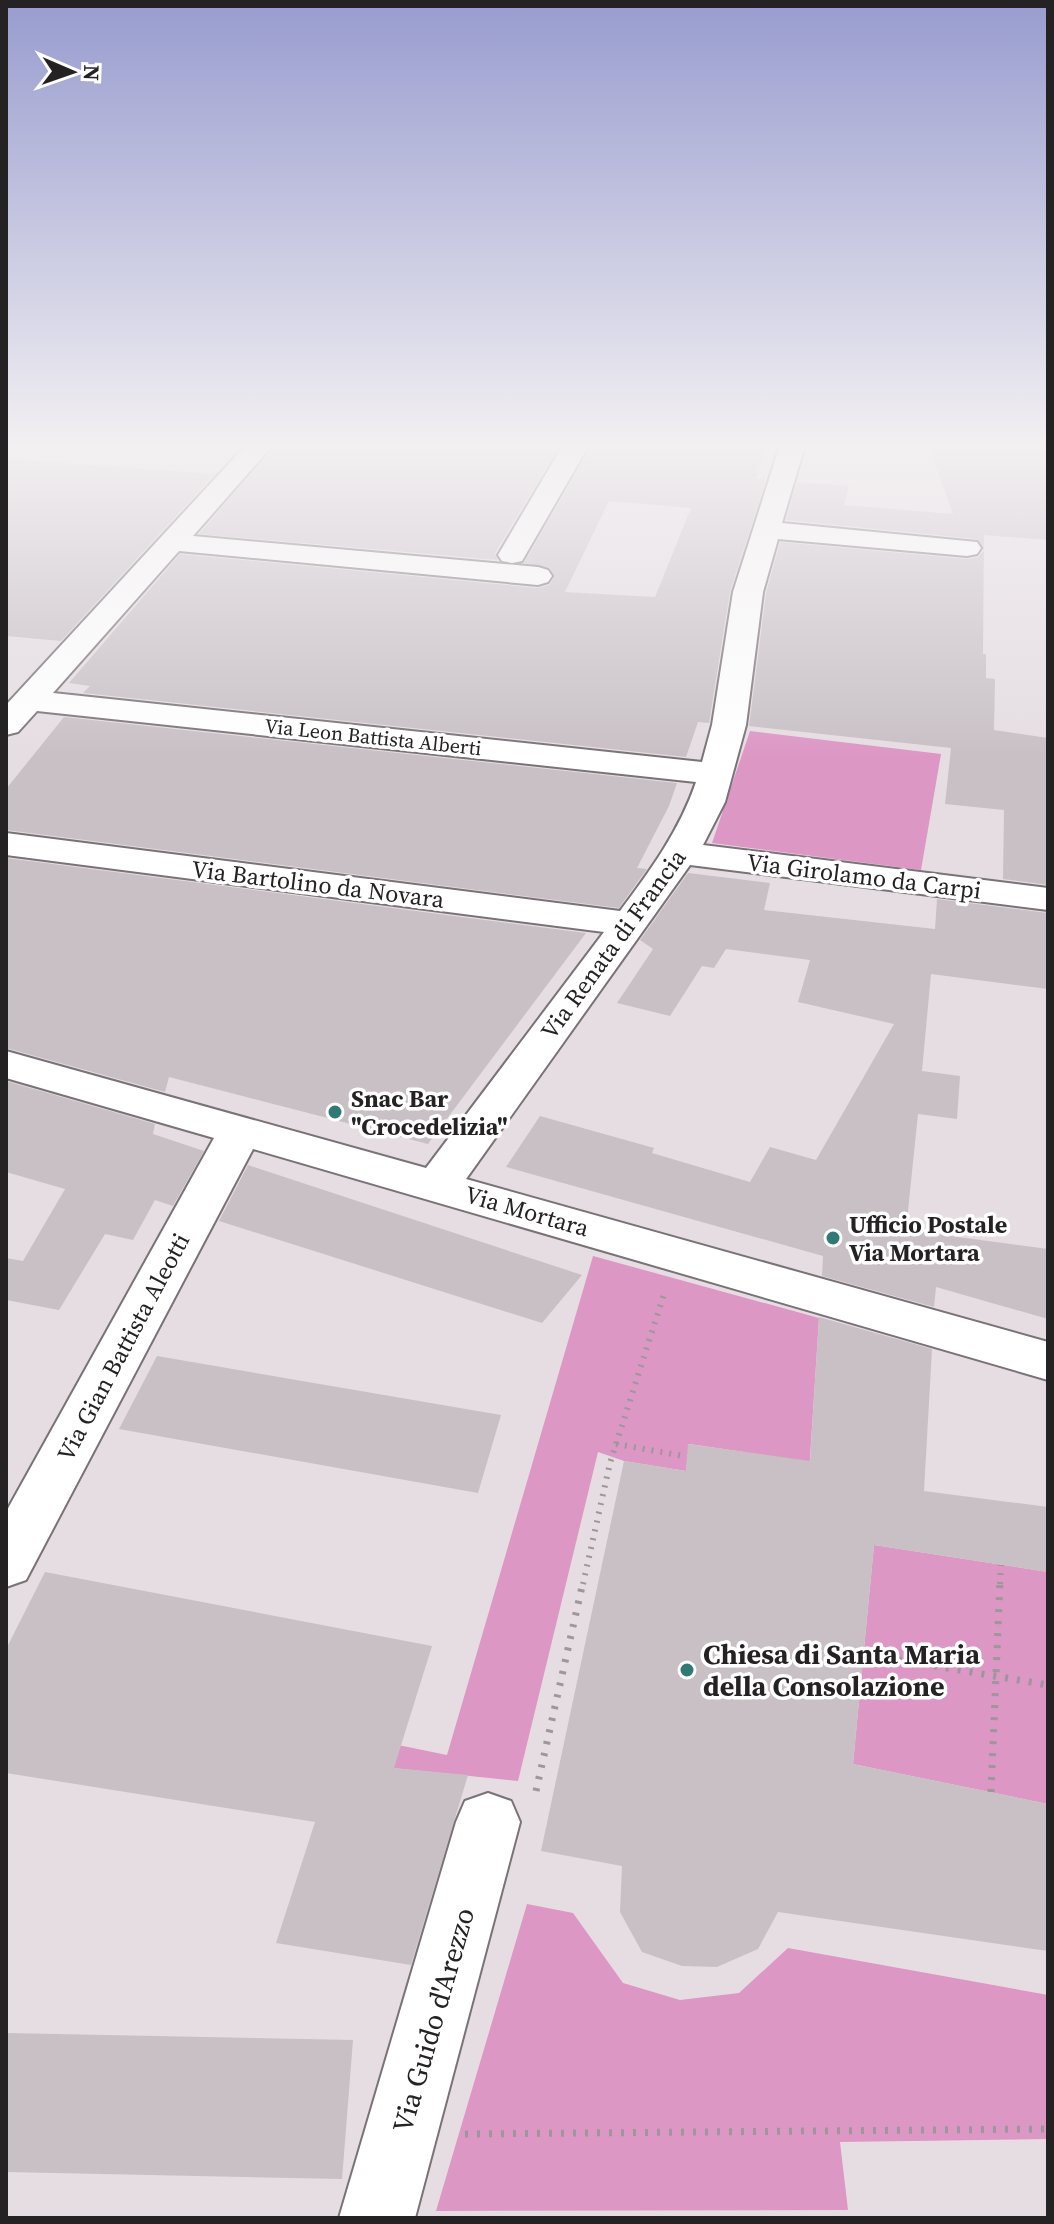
<svg xmlns="http://www.w3.org/2000/svg" width="1054" height="2224" font-family="'Source Serif 4',serif">
<style>
.green{fill:#dd97c5}
.building{fill:#c8c0c5;fill-rule:evenodd}
.lines{fill:none;stroke-linecap:round;stroke-linejoin:round}
.minor-casing{stroke:#797276;stroke-width:4}
.path-far1{stroke:#9d979b;stroke-width:6;stroke-dasharray:2 7;stroke-linecap:butt}
.path{stroke:#9d979b;stroke-width:7;stroke-dasharray:3 9;stroke-linecap:butt}
.minor{fill:#fff;fill-rule:evenodd}
.poi-dot{fill:#317976;stroke:#fff;stroke-width:3}
.labels{text-anchor:middle;dominant-baseline:central;stroke-width:7;stroke-linejoin:round;paint-order:stroke}
.far-street-label{font-size:20px;fill:#252224;stroke:#fff}
.street-label{font-size:24px;fill:#252224;stroke:#fff}
.poi-label{font-size:24px;font-weight:bold;fill:#252224;stroke:#fff;text-anchor:start}
.near-poi-label{font-size:28px;font-weight:bold;fill:#252224;stroke:#fff;text-anchor:start}
.near-street-label{font-size:28px;fill:#252224;stroke:#fff}
</style>
<rect width="100%" height="100%" fill="#e5dde2"/>
<g class="green">
<polygon points="750,731 941,754 921,870 712,843"/>
<polygon points="593,1256 819,1318 808,1489 744,1452 689,1444 686,1471 624,1461 598,1452 518,1781 334,1762 6,1665 447,1755"/>
<polygon points="874,1545 1048,1572 1048,1804 853,1764"/>
<polygon points="527,1904 573,1913 623,1983 680,2000 739,1993 788,1948 1048,1995 1048,2139 840,2142 848,2210 436,2211"/>
</g>
<g class="building">
<polygon points="276,445 560,445 495,553 498,560 199,534"/>
<path d="M592 445H768L756 479 766 480 730 592 709 723 698 722 686 757 83 693 90 686 69 683 180 554 538 588 549 585 554 578 550 568 524 563ZM609 501 691 508 655 597 565 592Z"/>
<polygon points="928,445 1048,446 1048,540 984,535 983,654 986,654 986,678 995,679 994,730 1048,738 1048,885 1003,879 1004,810 945,804 951,748 749,726 766,593 780,542 967,559 978,557 984,550 977,539 786,520 797,482 849,486 844,505 953,514"/>
<polygon points="6,459 215,474 61,641 6,636"/>
<polygon points="64,717 677,783 669,806 637,868 647,869 619,908 6,830 6,789"/>
<polygon points="6,858 586,933 428,1144 169,1077 165,1092 6,1048"/>
<polygon points="688,873 770,883 764,910 935,929 937,899 1048,913 1048,989 931,974 922,1071 960,1076 957,1119 918,1114 906,1230 1048,1249 1048,1319 936,1287 934,1307 822,1276 823,1256 506,1167 540,1116 654,1148 652,1153 750,1182 770,1147 816,1160 894,1024 798,1002 810,960 726,949 714,968 702,966 670,1016 617,1003 653,949 640,940"/>
<polygon points="6,1081 155,1124 153,1134 204,1151 173,1206 155,1200 133,1240 105,1234 59,1310 6,1300 6,1258 23,1261 65,1189 6,1172"/>
<polygon points="248,1165 582,1275 542,1323 219,1221"/>
<polygon points="819,1317 932,1349 924,1491 1048,1507 1048,1572 874,1545 853,1764 1048,1804 1048,1951 778,1912 758,1949 717,1967 682,1966 642,1952 620,1912 622,1866 541,1851 624,1461 686,1471 688,1444 810,1461"/>
<polygon points="157,1356 501,1415 478,1493 119,1429"/>
<polygon points="45,1572 432,1646 394,1768 468,1775 411,1965 276,1943 315,1822 6,1773 6,1649"/>
<polygon points="6,2033 353,2040 342,2179 6,2172"/>
</g>
<g class="lines">
<defs>
<g id="minor">
<path d="M246 445H273L193 536 538 567 548 570 552 576 548 582 538 585 179 551 53 693 702 762 712 725 733 592 780 445H805L782 523 977 542 981 548 977 554 967 556 778 539 763 592 746 725 725 802 703 845 1048 888V910L690 865 466 1179 1048 1342V1380L253 1149 26 1580 6 1587V1512L214 1138 6 1078V1051L426 1168 604 932 6 855V833L620 911C650 871 680 830 696 782L37 711 18 732 6 735V705Z"/>
<polygon points="563,445 589,445 522,561 512,563 502,561 498,555"/>
<polygon points="488,1793 511,1801 520,1822 415,2218 339,2218 456,1822 465,1801"/>
</g>
</defs>
<use href="#minor" class="minor-casing"/>
<g class="path-far1">
<polyline points="616,1444 684,1456"/>
<polyline points="583,1584 610,1463 664,1294"/>
<polyline points="1000,1584 1001,1565"/>
</g>
<g class="path">
<polyline points="863,1654 1048,1685"/>
<polyline points="536,1791 583,1582"/>
<polyline points="991,1792 1000,1582"/>
<polyline points="465,2134 1048,2129"/>
</g>
<use href="#minor" class="minor"/>
</g>
<linearGradient id="sky" x2="0" y2="1"><stop stop-color="#989ccf"/><stop offset="0.59" stop-color="#f3f0f2"/><stop offset="1" stop-color="#f3f0f2" stop-opacity="0"/></linearGradient>
<rect width="1054" height="756" fill="url(#sky)"/>
<g class="poi-dot">
<circle cx="335" cy="1112" r="8"/>
<circle cx="833" cy="1238" r="8"/>
<circle cx="687" cy="1670" r="8"/>
</g>
<g class="labels">
<g class="far-street-label">
<text transform="translate(373 737) rotate(6)">Via Leon Battista Alberti</text>
</g>
<g class="street-label">
<text transform="translate(864 876) rotate(7)">Via Girolamo da Carpi</text>
<text transform="translate(318 884) rotate(7)">Via Bartolino da Novara</text>
<text transform="translate(613 944) rotate(-54)">Via Renata di Francia</text>
<text transform="translate(527 1211) rotate(16)">Via Mortara</text>
<text transform="translate(123 1347) rotate(-62)">Via Gian Battista Aleotti</text>
</g>
<g class="poi-label">
<text x="351" y="1098">Snac Bar<tspan x="351" dy="28">"Crocedelizia"</tspan></text>
<text x="849" y="1224">Ufficio Postale<tspan x="849" dy="28">Via Mortara</tspan></text>
</g>
<g class="near-poi-label">
<text x="703" y="1654">Chiesa di Santa Maria<tspan x="703" dy="32">della Consolazione</tspan></text>
</g>
<g class="near-street-label">
<text transform="translate(433 2020) rotate(-74)">Via Guido d'Arezzo</text>
</g>
</g>
<rect width="1054" height="2224" fill="none" stroke="#252224" stroke-width="16"/>
<g transform="translate(72 72) rotate(92)" stroke="#ffffff" stroke-width="6" paint-order="stroke">
<path d="M0-6L14 30L0 20L-14 30Z" fill="#252224"/>
<text y="-12" font-size="22" font-weight="bold" text-anchor="middle" fill="#252224">N</text>
</g>
</svg>
